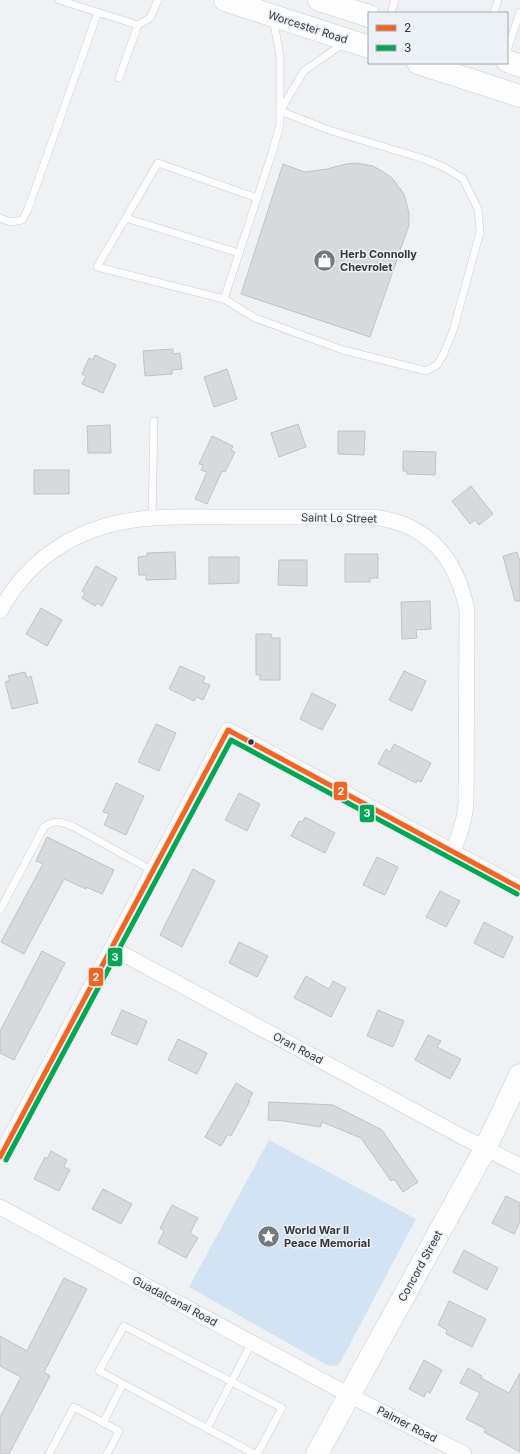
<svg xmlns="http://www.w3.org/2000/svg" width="520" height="1454" font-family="Inter,sans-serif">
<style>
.green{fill:#d2e3f3}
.building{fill:#d7d9db;stroke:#c1c3c5}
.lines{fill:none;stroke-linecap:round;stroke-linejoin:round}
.lane-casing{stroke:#ccced1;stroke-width:8}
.street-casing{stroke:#ccced1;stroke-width:16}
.primary-casing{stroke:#ccced1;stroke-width:23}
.highway-casing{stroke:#ccced1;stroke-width:23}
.lane{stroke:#fdfdfd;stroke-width:7}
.street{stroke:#fdfdfd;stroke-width:15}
.primary{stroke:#fdfdfd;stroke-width:22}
.highway{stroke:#fdfdfd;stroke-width:22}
.bus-1-casing{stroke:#ecf1f7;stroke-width:8}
.bus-2-casing{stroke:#ecf1f7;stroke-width:8}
.bus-1{stroke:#f26522;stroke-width:5}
.bus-2{stroke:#00a651;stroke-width:5}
.bus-dot{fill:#353739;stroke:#ecf1f7;stroke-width:1.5}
.labels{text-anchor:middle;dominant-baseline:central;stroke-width:3;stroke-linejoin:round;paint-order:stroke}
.street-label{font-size:11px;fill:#353739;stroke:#ecf1f7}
.poi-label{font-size:11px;font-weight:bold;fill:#353739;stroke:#ecf1f7;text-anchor:start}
.line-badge{stroke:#ecf1f7;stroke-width:1.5}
.badge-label{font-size:11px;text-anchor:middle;font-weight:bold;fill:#fff}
</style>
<rect width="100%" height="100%" fill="#eff1f4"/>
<path class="green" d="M269 1140 416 1219 341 1361C337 1367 332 1367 325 1364L189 1287Z"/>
<g class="building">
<polygon points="356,163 373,166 382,171 392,178 404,194 409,213 409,225 370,337 241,294 283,164 305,172 327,169 346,164"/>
<polygon points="173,349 173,354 180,353 182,369 172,370 172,374 145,376 143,351"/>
<polygon points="95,355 116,365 103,393 82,384 86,376 82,374 89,358 93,360"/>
<polygon points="227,369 237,399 214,407 204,377"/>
<polygon points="298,424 306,447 279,457 271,433"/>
<polygon points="110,425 111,453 88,453 87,426"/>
<polygon points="338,431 365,431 364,455 338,454"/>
<polygon points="212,436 233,446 231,450 235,452 225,472 222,471 207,504 195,499 207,472 201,470 203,465 199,464"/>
<polygon points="403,451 436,452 435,475 407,474 407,471 403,471"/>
<rect x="34" y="470" width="35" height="24"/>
<polygon points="471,486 493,514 479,525 475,520 470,524 452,501"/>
<polygon points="175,552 176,579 146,580 146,575 139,575 138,557 147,556 147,553"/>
<polygon points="517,552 520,561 520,601 515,601 503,556"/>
<polygon points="345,554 378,554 378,578 370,578 370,582 345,582"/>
<polygon points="209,557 239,557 239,583 209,584"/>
<polygon points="279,560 307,560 307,586 278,585"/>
<polygon points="96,566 117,578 102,606 97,603 95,606 82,598 85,593 82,591"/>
<polygon points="430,601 431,629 416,630 417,638 402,639 401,602"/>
<polygon points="41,608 62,620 47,646 26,634"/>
<polygon points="256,634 271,634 272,638 280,638 280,680 260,680 260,675 256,675"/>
<polygon points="180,666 205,677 203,682 210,685 203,700 196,697 194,701 169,689"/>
<polygon points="404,671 426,681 412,711 389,700"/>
<polygon points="25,672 27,678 31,676 38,703 12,709 5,682 10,680 8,676"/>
<polygon points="312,693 336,705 322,730 300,719"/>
<polygon points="156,724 176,733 159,771 138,762"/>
<polygon points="394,744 431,763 421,782 417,780 416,783 378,764 386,749 390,752"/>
<polygon points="116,783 144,796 126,835 104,825 109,814 103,812"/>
<polygon points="239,793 260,804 247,831 225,820"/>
<polygon points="305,817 335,833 325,853 291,836 299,821 303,822"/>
<polygon points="47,837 114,870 102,894 86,887 86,889 64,879 24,954 1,942 43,864 36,861"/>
<polygon points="377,857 398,867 385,895 363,885"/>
<polygon points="193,869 215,881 182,947 160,935"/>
<polygon points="440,891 460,901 446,927 426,917"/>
<polygon points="484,922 513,937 503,958 474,943"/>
<polygon points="239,942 268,956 257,977 229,963"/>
<polygon points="42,951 65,963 14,1060 0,1053 0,1031"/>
<polygon points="306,976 329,989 333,981 346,988 331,1017 294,998"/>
<polygon points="122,1010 147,1021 137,1045 111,1034"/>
<polygon points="378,1010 404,1021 393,1047 367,1036"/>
<polygon points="428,1035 441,1041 437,1047 461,1059 450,1079 415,1060"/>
<polygon points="178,1039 207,1053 197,1074 168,1060"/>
<polygon points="236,1083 253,1093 248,1101 250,1101 231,1136 228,1134 221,1146 205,1137"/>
<polygon points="269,1102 333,1105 382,1130 418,1182 403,1192 394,1179 391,1181 361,1138 322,1122 320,1127 284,1121 268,1120"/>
<polygon points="51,1151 67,1160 64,1167 70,1170 59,1191 34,1179 45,1157 47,1159"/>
<polygon points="103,1189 132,1204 121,1224 92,1209"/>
<polygon points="506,1196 520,1203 520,1222 514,1234 492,1223"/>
<polygon points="172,1205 198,1218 190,1233 198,1238 186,1258 158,1243 164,1231 160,1228"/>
<polygon points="464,1250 498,1268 487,1290 453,1272"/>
<polygon points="64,1278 87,1289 44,1372 50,1376 9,1454 0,1454 0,1417 21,1377 0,1366 0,1336 27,1351"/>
<polygon points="449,1301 486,1319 472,1347 446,1334 447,1330 438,1325"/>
<polygon points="424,1360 442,1370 430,1393 427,1391 424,1397 409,1389"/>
<polygon points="468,1368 482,1376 481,1378 509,1393 520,1373 520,1452 484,1432 486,1429 466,1419 480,1393 460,1383"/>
</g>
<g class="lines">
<defs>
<g id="lane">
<polyline points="59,0 138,25 119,78"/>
<polyline points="391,13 395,0"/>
<polyline points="494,13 498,0"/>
<polyline points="138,25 150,18 158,0"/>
<polyline points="507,50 520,12"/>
<polyline points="280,111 304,71 344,43"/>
<polyline points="257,198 158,163 97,267 224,299 273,150 280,124 280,56 273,18"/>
<polyline points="0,218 11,222 22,220 28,209 98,12"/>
<polyline points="126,218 239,253"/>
<polyline points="224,299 255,318 343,350 426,371 437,365 444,353 453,331 480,232 478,209 463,179 444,167 424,159 329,130 280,111"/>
<polyline points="152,518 154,421"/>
<path d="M0 910 44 827C57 819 61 822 74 827L153 871"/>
<polyline points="103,1423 123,1384"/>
<polyline points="207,1429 252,1342"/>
<polyline points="49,1454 74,1407 119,1431 107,1454"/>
<polyline points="255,1454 99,1371 124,1326 282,1408 257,1454"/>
</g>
<g id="street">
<path d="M0 611C32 552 87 522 153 518 180 516 207 517 234 517 281 517 327 517 373 517 429 524 456 558 467 610L466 805C464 822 460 836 452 852"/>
<polyline points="112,948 457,1134 520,1166"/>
<polyline points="0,1157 228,730 520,888"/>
<polyline points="0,1207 349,1395 464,1454"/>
</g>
<polyline id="primary" points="317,1454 485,1149 520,1075"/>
<g id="highway">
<polyline points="225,0 369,47"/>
<polyline points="319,0 369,16"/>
<polyline points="507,61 520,66"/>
<polyline points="418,63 520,96"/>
</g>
</defs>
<use href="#lane" class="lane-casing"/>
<use href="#street" class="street-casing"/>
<use href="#primary" class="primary-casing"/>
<use href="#highway" class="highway-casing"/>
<use href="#lane" class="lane"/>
<use href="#street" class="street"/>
<use href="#primary" class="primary"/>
<use href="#highway" class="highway"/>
<defs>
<polyline id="bus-1" points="0,1157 228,730 520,888"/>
<polyline id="bus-2" points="6,1160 231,740 517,894"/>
</defs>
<use href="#bus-1" class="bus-1-casing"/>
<use href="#bus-2" class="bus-2-casing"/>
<use href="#bus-1" class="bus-1"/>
<use href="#bus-2" class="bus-2"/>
</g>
<defs>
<symbol id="shop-disc" viewBox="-11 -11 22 22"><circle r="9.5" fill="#76787a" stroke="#ecf1f7"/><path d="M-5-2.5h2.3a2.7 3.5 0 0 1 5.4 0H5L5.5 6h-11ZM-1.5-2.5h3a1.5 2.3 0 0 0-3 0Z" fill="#fff"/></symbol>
<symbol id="sight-disc" viewBox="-11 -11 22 22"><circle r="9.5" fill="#76787a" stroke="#ecf1f7"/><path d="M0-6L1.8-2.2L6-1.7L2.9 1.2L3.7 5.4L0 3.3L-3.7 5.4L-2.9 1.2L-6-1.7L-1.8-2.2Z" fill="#fff"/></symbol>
</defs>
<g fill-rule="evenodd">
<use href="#shop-disc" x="312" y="248" width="25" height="25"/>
<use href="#sight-disc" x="256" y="1224" width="25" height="25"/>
</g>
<circle class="bus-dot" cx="251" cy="742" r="3.5"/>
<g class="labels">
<g class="street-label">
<text transform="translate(308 27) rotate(18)">Worcester Road</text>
<text transform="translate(339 518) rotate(1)">Saint Lo Street</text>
<text transform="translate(298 1048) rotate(28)">Oran Road</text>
<text transform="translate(420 1266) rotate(-61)">Concord Street</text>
<text transform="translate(175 1301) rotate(28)">Guadalcanal Road</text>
<text transform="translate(407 1424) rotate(27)">Palmer Road</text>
</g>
<g class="poi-label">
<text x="340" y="254">Herb Connolly<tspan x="340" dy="13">Chevrolet</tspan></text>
<text x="284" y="1230">World War II<tspan x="284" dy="13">Peace Memorial</tspan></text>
</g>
</g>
<g class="line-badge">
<rect x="333" y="781" width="15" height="20" rx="4" fill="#f26522"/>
<rect x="359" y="804" width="16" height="19" rx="4" fill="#00a651"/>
<rect x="107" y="947" width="16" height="20" rx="4" fill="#00a651"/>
<rect x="88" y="967" width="16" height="20" rx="4" fill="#f26522"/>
</g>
<g class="badge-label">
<text x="341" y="795">2</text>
<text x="367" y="817">3</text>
<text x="115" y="961">3</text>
<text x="96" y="981">2</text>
</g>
<rect x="368" y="12" width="140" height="52" fill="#ecf1f7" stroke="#a3a7ab"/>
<rect x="376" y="25" width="20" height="6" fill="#f26522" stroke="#a3a7ab"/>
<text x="404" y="32" font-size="12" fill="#353739">2</text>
<rect x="376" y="45" width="20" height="6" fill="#00a651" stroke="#a3a7ab"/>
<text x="404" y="52" font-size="12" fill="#353739">3</text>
</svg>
